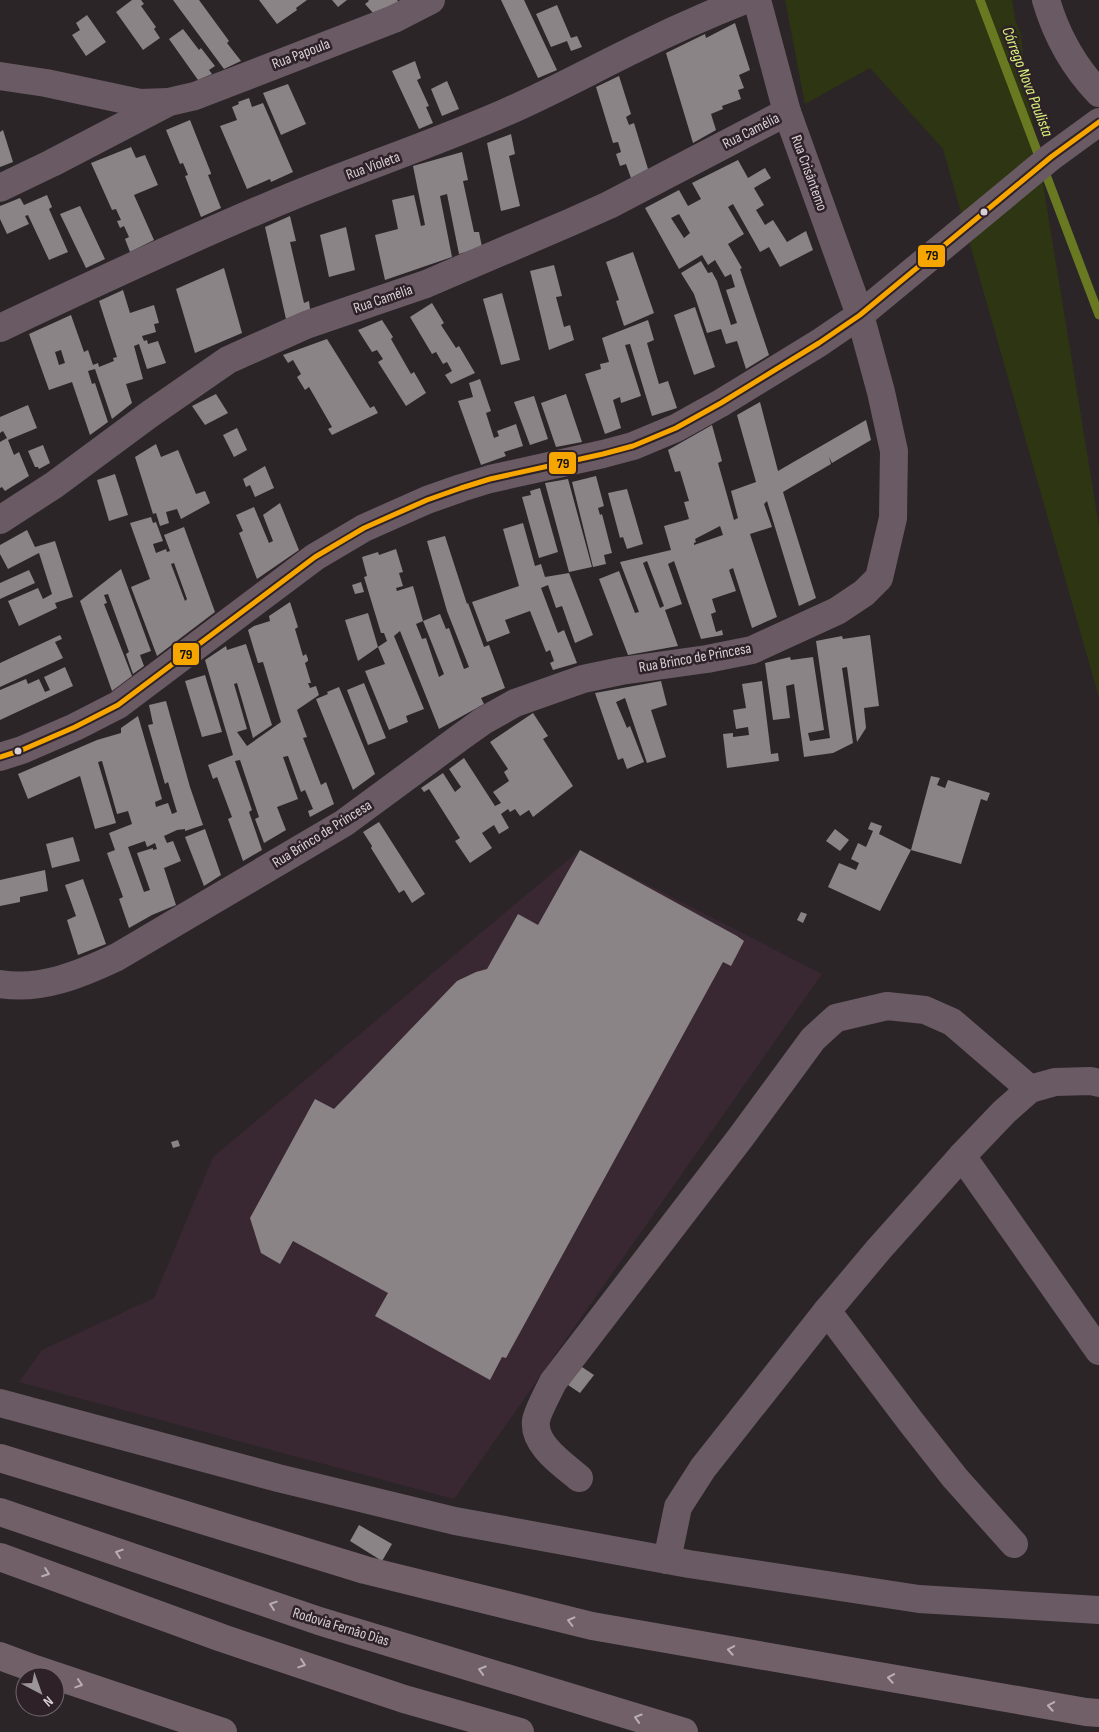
<svg xmlns="http://www.w3.org/2000/svg" width="1099" height="1732" font-family="'Sofia Sans Condensed',sans-serif">
<style>
.built{fill:#392831}
.green{fill:#2e3512}
.lines{fill:none;stroke-linecap:round;stroke-linejoin:round}
.stream{stroke:#697921;stroke-width:9}
.building{fill:#8a8487;fill-rule:evenodd}
.minor{stroke:#6a5a63;stroke-width:28}
.motorway{stroke:#726069;stroke-width:28}
.bus-1-casing{stroke:#2e2228;stroke-width:9}
.bus-1{stroke:#f7a600;stroke-width:5}
.oneway{stroke:#b9aeb4}
.bus-dot{fill:#d8d0d4;stroke:#2e2228;stroke-width:2}
.labels{text-anchor:middle;dominant-baseline:central;stroke-width:5;stroke-linejoin:round;paint-order:stroke}
.street-label{font-size:15px;fill:#d8d0d4;stroke:#2e2228}
.water-label{font-size:16px;font-style:italic;fill:#d7f279;stroke:#2e2228}
.line-badge{stroke:#2e2228;stroke-width:2}
.pale-badge-label{font-size:14px;text-anchor:middle;font-weight:bold;fill:#111}
</style>
<rect width="100%" height="100%" fill="#2b2528"/>
<polygon class="built" points="580,850 822,974 454,1499 19,1382 42,1350 154,1298 213,1157"/>
<polygon class="green" points="785,0 1012,0 1016,23 1021,34 1026,80 1099,526 1099,698 943,149 870,68 805,104"/>
<g class="lines">
<polyline class="stream" points="980,0 1099,315"/>
</g>
<g class="building">
<polygon points="132,0 141,0 144,4 141,6 156,27 154,29 160,38 143,50 116,12"/>
<polygon points="173,0 199,0 229,41 227,43 241,61 224,69"/>
<polygon points="259,0 307,0 296,8 297,10 277,24"/>
<polygon points="332,0 347,0 338,7"/>
<polygon points="368,0 397,0 399,2 373,13 365,4 369,1"/>
<polygon points="501,0 524,0 557,70 538,78"/>
<polygon points="557,5 571,38 577,36 582,47 571,51 567,41 551,47 536,14"/>
<polygon points="87,15 106,42 86,56 72,35 80,30 76,23"/>
<polygon points="735,23 750,70 739,75 744,88 738,90 741,99 722,106 723,109 711,114 716,130 693,143 666,53 705,34 706,38"/>
<polygon points="183,29 199,50 201,48 215,66 209,70 212,74 198,80 169,39"/>
<polygon points="415,61 421,78 417,80 429,106 426,107 433,123 419,129 392,71"/>
<polygon points="619,76 631,114 626,117 629,125 634,123 648,169 631,178 626,164 620,166 616,154 621,152 618,142 613,143 596,87"/>
<polygon points="447,81 459,109 442,116 431,89"/>
<polygon points="288,84 306,124 281,135 263,93"/>
<polygon points="249,98 252,107 263,103 293,172 271,182 270,179 247,189 220,126 237,120 232,107 239,104 238,102"/>
<polygon points="190,120 211,173 211,174 208,175 221,208 201,217 185,176 188,175 183,163 180,164 166,130"/>
<polygon points="3,130 13,162 0,167 0,132"/>
<polygon points="511,134 515,154 509,156 520,206 501,211 487,143"/>
<polygon points="131,147 136,158 145,155 158,185 134,195 154,240 130,252 125,239 129,237 124,226 120,228 117,221 121,220 116,209 112,210 91,163"/>
<polygon points="462,152 468,180 463,181 474,232 479,232 482,247 459,254 447,194 440,196 452,257 385,280 375,235 398,229 392,200 414,195 421,226 425,225 413,166"/>
<path d="M738 160 748 178 765 168 771 178 754 188 764 205 756 210 765 225 773 220 787 242 806 231 813 250 780 267 769 247 760 252 733 204 728 207 744 234 728 244 742 268 740 269 769 355 746 369 737 341 726 344 721 329 707 333 694 294 681 273 701 261 708 273 712 272 717 281 731 325 737 323 726 290 735 287 731 274 725 277 715 260 708 265 702 255 679 269 645 208 679 190 688 206 701 199 692 183ZM679 214 690 233 684 238 671 218Z"/>
<polygon points="47,195 52,207 49,209 68,252 49,260 28,215 25,216 29,224 7,234 0,219 0,206 20,198 24,205"/>
<polygon points="80,206 105,259 86,268 60,214"/>
<polygon points="290,216 296,241 290,242 304,303 309,301 310,309 286,319 265,227"/>
<polygon points="346,227 355,270 329,277 320,235"/>
<polygon points="633,252 654,313 624,326 616,301 619,300 606,262"/>
<polygon points="554,265 562,296 556,297 564,327 570,325 574,340 549,350 530,271"/>
<polygon points="224,268 242,333 195,353 176,289"/>
<path d="M123 290 130 313 154 305 159 323 154 324 156 332 142 336 144 341 147 340 148 344 158 341 166 363 147 369 139 344 134 346 143 379 126 384 132 403 112 419 95 369 88 371 92 384 95 383 108 422 90 435 72 382 49 390 29 334 71 315 84 352 88 350 93 365 98 363 99 367 114 361 113 358 117 357 99 301ZM61 350 65 363 59 365 55 352Z"/>
<polygon points="502,293 520,360 501,365 483,299"/>
<polygon points="432,303 444,323 441,325 456,348 459,346 475,373 451,384 445,375 452,371 447,362 443,364 436,352 432,354 410,317"/>
<polygon points="695,307 715,367 694,375 674,315"/>
<polygon points="382,320 393,337 391,339 411,374 414,372 426,393 406,406 378,362 383,359 377,350 372,352 358,330"/>
<polygon points="648,320 654,340 647,343 659,384 668,381 677,408 652,416 630,344 625,345 641,396 621,403 620,397 613,400 621,428 605,434 585,374 601,369 600,364 609,362 602,338"/>
<polygon points="327,339 370,408 374,406 378,413 332,435 328,429 332,427 309,387 305,390 297,377 301,374 293,360 288,363 283,355"/>
<polygon points="480,379 491,411 486,413 494,438 499,436 497,431 516,424 523,446 504,452 506,456 481,465 458,401 473,397 469,383"/>
<polygon points="216,394 228,413 205,425 192,406"/>
<polygon points="566,394 582,442 556,447 541,403"/>
<polygon points="534,396 548,439 530,445 514,402"/>
<path d="M760 402 778 471 866 420 871 440 832 463 829 457 831 464 783 492 816 598 799 606 767 501 764 504 772 527 750 534 777 617 752 628 733 568 729 570 736 591 712 599 716 612 711 614 716 632 722 630 723 635 701 639 674 561 668 564 682 604 665 610 678 646 628 655 599 579 619 571 635 613 639 612 620 562 671 550 664 526 689 519 684 502 689 501 680 471 675 472 668 450 712 425 722 461 718 463 734 520 738 518 731 491 756 482 737 415ZM720 526 723 535 694 545V543L696 542 695 539ZM647 561 664 606 660 608 643 563Z"/>
<polygon points="28,405 37,428 8,440 14,455 19,452 29,476 5,491 2,487 0,488 0,442 7,438 3,431 0,433 0,417"/>
<polygon points="237,428 247,450 234,457 223,435"/>
<polygon points="156,444 161,457 178,450 196,494 205,491 210,503 181,519 177,509 166,512 169,523 160,526 156,513 153,514 135,457"/>
<polygon points="43,445 50,463 39,469 38,467 35,467 28,451"/>
<polygon points="265,466 274,488 255,497 250,485 246,487 243,479"/>
<polygon points="115,474 128,515 109,521 97,480"/>
<polygon points="596,476 604,506 598,508 600,515 602,514 612,553 604,555 606,564 593,567 572,482"/>
<polygon points="568,479 592,567 569,572 545,483"/>
<polygon points="540,488 558,552 539,558 522,497 531,495 530,491"/>
<polygon points="627,489 643,544 627,549 623,537 620,538 608,493"/>
<polygon points="280,503 299,550 257,579 239,533 243,531 236,515 254,507 269,543 273,541 263,515"/>
<path d="M151 517 153 523 156 522 163 541 153 544 156 553 166 549 167 552 170 551 164 535 184 527 215 612 157 656 131 587 150 579 130 523ZM174 563 187 599 185 601 171 564Z"/>
<polygon points="523,523 535,566 541,564 545,577 569,573 593,635 575,643 562,606 556,608 548,585 541,588 558,633 564,630 577,663 553,670 550,663 554,661 550,650 546,652 530,611 505,620 510,633 487,642 472,602 519,586 503,529"/>
<polygon points="27,530 35,547 55,541 73,597 55,603 57,608 19,626 8,601 38,588 43,599 52,594 39,553 8,569 0,554 0,545"/>
<polygon points="445,536 467,604 468,603 484,647 489,645 505,688 481,698 484,704 439,729 400,631 394,636 424,709 406,716 408,722 389,730 365,671 385,664 378,647 387,641 384,633 381,633 364,577 367,576 362,557 378,552 379,555 396,549 403,572 399,573 403,586 396,588 397,591 413,586 423,621 416,624 422,639 426,638 439,677 444,674 423,621 440,614 446,629 449,628 464,669 469,667 447,611 427,541"/>
<polygon points="121,569 151,651 140,655 144,666 133,674 126,654 129,652 108,594 104,595 107,603 104,604 132,676 112,691 80,601"/>
<polygon points="29,570 35,583 0,599 0,583"/>
<polygon points="361,582 364,592 355,594 352,585"/>
<polygon points="290,602 298,627 295,629 303,656 306,654 308,659 308,661 305,663 311,683 308,683 310,688 316,686 319,695 297,710 307,737 303,738 321,785 326,782 334,804 310,817 308,811 313,809 305,790 301,792 288,756 283,757 298,799 277,807 286,830 264,843 255,819 259,817 240,760 235,761 252,810 249,812 262,850 243,861 228,819 232,817 217,777 213,779 208,765 233,755 205,660 226,646 227,650 246,644 272,725 253,738 237,683 234,684 247,729 237,732 247,746 281,722 263,662 258,663 248,630 254,626 270,621 269,616"/>
<polygon points="368,613 378,647 358,661 345,620"/>
<polygon points="60,635 62,639 55,642 63,658 0,687 0,663"/>
<polygon points="870,635 879,706 864,708 866,728 857,742 847,667 842,668 853,743 833,753 804,757 794,684 786,686 790,718 773,720 765,663 790,657 791,660 813,657 824,730 808,733 810,741 830,738 816,641 842,636 843,639"/>
<polygon points="65,667 73,686 0,720 0,690 26,679 28,684 39,679 45,692 50,690 44,677"/>
<polygon points="205,675 222,732 202,737 185,681"/>
<polygon points="661,681 667,705 651,710 666,757 647,763 625,698 616,702 627,728 630,726 644,762 627,769 623,758 618,760 595,693"/>
<polygon points="762,681 771,754 778,753 779,761 727,768 723,734 733,733 733,737 749,735 748,727 736,729 733,710 746,708 742,684"/>
<polygon points="364,683 386,738 368,745 347,690"/>
<polygon points="339,687 375,774 353,790 316,699 328,694 327,692"/>
<path d="M166 701 190 787 203 825 185 831V829L177 830 164 836 167 843 173 841 181 861 164 868 176 905 152 915 129 928 119 899 123 897 107 853 115 850 109 833 132 824 128 811 117 814 102 761 98 762 116 823 95 829 80 776 28 799 18 774 97 740 121 733V728L138 716 162 799 155 802 156 807 168 803 172 814 177 812 168 782 165 784 148 725 153 724 149 705ZM145 841 147 847 155 843 157 849 153 850V848L137 853 150 890 144 892 128 847Z"/>
<polygon points="533,713 548,736 543,739 573,786 533,817 529,810 520,816 515,809 510,812 508,809 501,814 509,828 499,834 494,825 482,833 492,848 470,863 455,841 460,838 429,789 424,792 421,788 443,773 455,792 461,787 449,769 464,758 495,806 501,803 493,792 509,781 504,772 508,769 490,742"/>
<polygon points="931,776 940,778 937,785 945,788 948,780 990,793 987,801 981,799 961,864 911,850"/>
<polygon points="379,822 425,894 412,903 404,890 399,893 371,848 372,846 363,832"/>
<polygon points="871,822 882,826 879,834 911,850 880,911 828,887 839,863 856,870 859,863 851,859 858,843 866,847 873,831 868,829"/>
<polygon points="205,829 221,875 204,886 185,837"/>
<polygon points="835,829 849,840 840,851 826,841"/>
<polygon points="73,837 80,861 52,868 46,844"/>
<polygon points="580,850 737,936 744,941 731,966 723,962 506,1358 502,1357 490,1380 375,1316 388,1293 293,1241 280,1264 261,1253 250,1218 315,1099 334,1109 457,981 476,972 487,969 518,914 538,925"/>
<polygon points="45,870 48,891 20,897 20,902 0,906 0,880"/>
<polygon points="83,879 106,944 78,955 67,920 76,916 65,885"/>
<polygon points="801,912 807,914 803,923 797,920"/>
<polygon points="178,1140 180,1146 173,1148 171,1142"/>
<polygon points="582,1367 594,1375 580,1393 568,1385"/>
<polygon points="359,1525 392,1544 382,1561 350,1541"/>
</g>
<g class="lines">
<g class="minor">
<path d="M1046 0C1056 34 1074 67 1099 93"/>
<polyline points="0,76 46,83 140,103 168,102"/>
<polyline points="0,188 52,163 169,102 195,96 394,19 431,0"/>
<path d="M0 328C97 282 195 236 295 195 364 167 435 143 504 113 548 94 590 71 633 50 669 32 707 15 745 0"/>
<polyline points="0,520 54,485 150,414 228,360 306,325 426,284 571,222 609,205 787,112"/>
<polyline points="0,757 22,750 75,727 118,705 315,557 364,528 427,500 461,488 490,479 603,454 633,446 676,428 721,403 819,343 860,315 1051,157 1099,122"/>
<path d="M0 984C41 991 81 974 117 957L344 823 462 736 483 721 515 703 583 679 621 671 707 659 752 650 837 611 864 593 879 578 893 518 894 451 881 392 860 315 787 112 757 0"/>
<polyline points="962,1156 1099,1351"/>
<polyline points="827,1311 911,1422 955,1478 1014,1544"/>
<polyline points="0,1403 278,1478 455,1521 689,1564 919,1599 1099,1610"/>
<path d="M579 1478C564 1465 533 1445 536 1421 537 1412 549 1391 553 1382L741 1137 813 1039 836 1018 887 1006 925 1010 952 1022 1030 1089"/>
<polyline points="667,1560 678,1507 703,1468 827,1311 879,1249 962,1156 1004,1112 1030,1089 1055,1082 1091,1081 1099,1083"/>
</g>
<g class="motorway">
<polyline points="0,1458 365,1570 592,1626 1086,1712 1099,1713"/>
<polyline points="0,1512 319,1621 684,1732"/>
<polyline points="0,1557 222,1638 404,1699 520,1732"/>
<polyline points="0,1656 35,1669 223,1732"/>
</g>
<defs>
<polyline id="bus-1" points="0,757 22,750 75,727 118,705 315,557 364,528 427,500 461,488 490,479 603,454 633,446 676,428 721,403 819,343 860,315 1051,157 1099,122"/>
</defs>
<use href="#bus-1" class="bus-1-casing"/>
<use href="#bus-1" class="bus-1"/>
</g>
<defs><path id="oneway-chevron" d="M-2-3.5L2.5 0L-2 3.5" fill="none" stroke-width="1.6" stroke-linecap="round" stroke-linejoin="round" transform="scale(1.25)"/></defs>
<g class="oneway">
<use href="#oneway-chevron" transform="translate(119 1553) rotate(-161)"/>
<use href="#oneway-chevron" transform="translate(46 1573) rotate(20)"/>
<use href="#oneway-chevron" transform="translate(273 1605) rotate(-161)"/>
<use href="#oneway-chevron" transform="translate(571 1621) rotate(-166)"/>
<use href="#oneway-chevron" transform="translate(731 1650) rotate(-170)"/>
<use href="#oneway-chevron" transform="translate(302 1664) rotate(19)"/>
<use href="#oneway-chevron" transform="translate(482 1670) rotate(-163)"/>
<use href="#oneway-chevron" transform="translate(891 1678) rotate(-170)"/>
<use href="#oneway-chevron" transform="translate(79 1684) rotate(18)"/>
<use href="#oneway-chevron" transform="translate(1051 1706) rotate(-170)"/>
<use href="#oneway-chevron" transform="translate(638 1718) rotate(-163)"/>
</g>
<g class="bus-dot">
<circle cx="984" cy="212" r="4.5"/>
<circle cx="18" cy="751" r="4.5"/>
</g>
<g class="labels">
<g class="street-label">
<text transform="translate(301 54) rotate(-21)">Rua Papoula</text>
<text transform="translate(751 131) rotate(-27)">Rua Camélia</text>
<text transform="translate(373 166) rotate(-20)">Rua Violeta</text>
<text transform="translate(809 173) rotate(70)">Rua Crisântemo</text>
<text transform="translate(383 299) rotate(-19)">Rua Camélia</text>
<text transform="translate(695 658) rotate(-10)">Rua Brinco de Princesa</text>
<text transform="translate(322 834) rotate(-32)">Rua Brinco de Princesa</text>
<text transform="translate(341 1627) rotate(17)">Rodovia Fernão Dias</text>
</g>
<g class="water-label">
<text transform="translate(1027 82) rotate(69)">Córrego Nova Paulista</text>
</g>
</g>
<g class="line-badge">
<rect x="917" y="244" width="29" height="24" rx="5" fill="#f7a600"/>
<rect x="548" y="451" width="29" height="24" rx="5" fill="#f7a600"/>
<rect x="172" y="642" width="28" height="24" rx="5" fill="#f7a600"/>
</g>
<g class="pale-badge-label">
<text x="932" y="260">79</text>
<text x="563" y="468">79</text>
<text x="186" y="659">79</text>
</g>
<g transform="translate(40 1692) rotate(139)"><circle r="24" fill="#2e2228" stroke="#72686d"/>
<path d="M0-4L9 19L0 12L-9 19Z" fill="#9b9498"/>
<text y="-8" font-size="14" font-weight="bold" text-anchor="middle" fill="#d8d0d4">N</text>
</g>
</svg>
